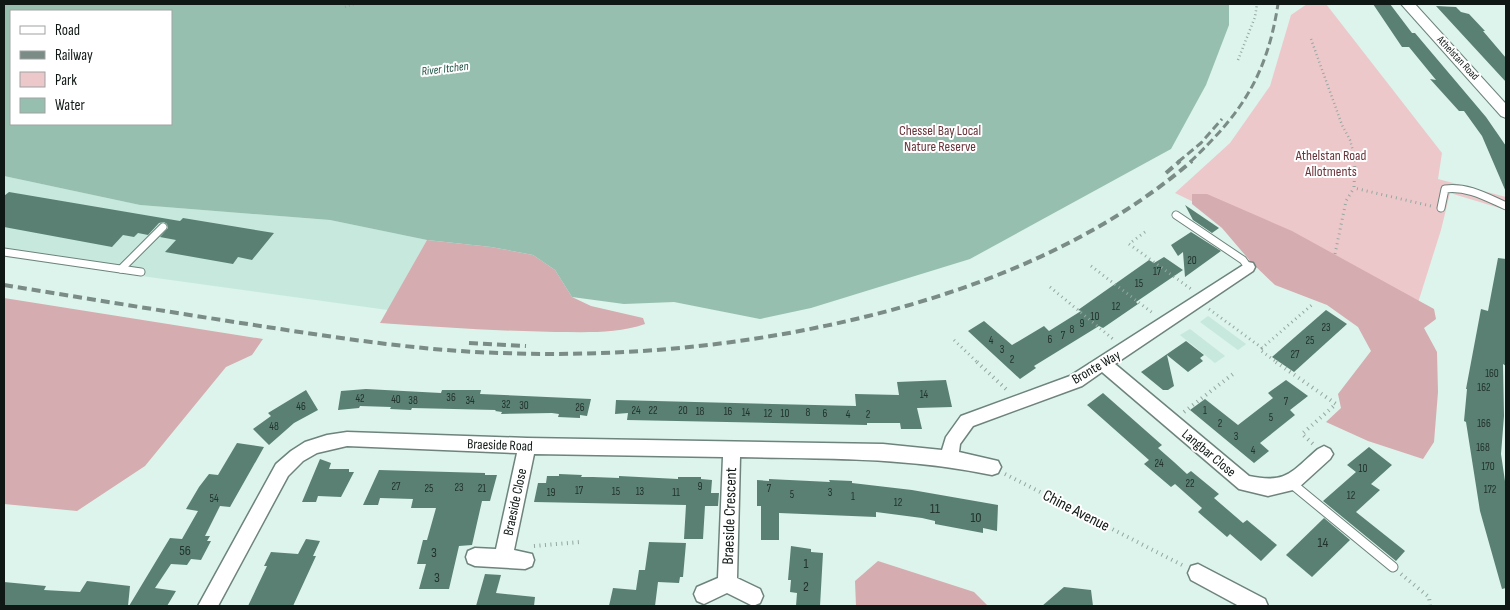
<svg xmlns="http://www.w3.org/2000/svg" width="1510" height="610" font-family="'Sofia Sans Condensed',sans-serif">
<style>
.built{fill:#c7e8dc}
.green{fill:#edc8cb}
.forest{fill:#d5acaf}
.water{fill:#97bfb0;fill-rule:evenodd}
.building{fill:#5a8073}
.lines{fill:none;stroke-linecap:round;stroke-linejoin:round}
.service-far1-casing{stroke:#6d837b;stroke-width:9}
.service-casing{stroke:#6d837b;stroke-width:11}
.minor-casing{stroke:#6d837b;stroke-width:3}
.tertiary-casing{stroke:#6d837b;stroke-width:2}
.path-far2{stroke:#94a7a0;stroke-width:2.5;stroke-dasharray:1 3;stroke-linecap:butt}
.path-far1{stroke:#94a7a0;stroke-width:3;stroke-dasharray:1 4;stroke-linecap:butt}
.path{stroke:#94a7a0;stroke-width:4;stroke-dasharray:1 4.5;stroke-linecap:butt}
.service-far1{stroke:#fff;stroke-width:7}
.service{stroke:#fff;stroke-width:9}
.minor{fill:#fff;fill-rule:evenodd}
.tertiary{fill:#fff;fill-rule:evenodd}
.rail-far1{stroke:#7b8c86;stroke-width:3;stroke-dasharray:8 4;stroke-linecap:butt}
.rail{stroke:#7b8c86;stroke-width:4;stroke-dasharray:9 5;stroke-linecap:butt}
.labels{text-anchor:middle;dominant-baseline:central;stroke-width:4;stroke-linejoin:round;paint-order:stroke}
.far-street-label{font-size:11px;fill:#0f1815;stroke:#fff}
.number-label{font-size:11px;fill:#22322c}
.far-water-label{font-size:12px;font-style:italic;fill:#1a4f40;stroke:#fff}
.park-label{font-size:14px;fill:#69333a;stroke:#fff}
.street-label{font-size:14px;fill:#0f1815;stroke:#fff}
.near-number-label{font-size:14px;fill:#22322c}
.near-street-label{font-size:16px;fill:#0f1815;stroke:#fff}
</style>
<rect width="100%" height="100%" fill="#dcf4eb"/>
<g class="built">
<polygon points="4,176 140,205 330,220 427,240 388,310 4,257"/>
<polygon points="1208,316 1246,344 1238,350 1200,322"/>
<polygon points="1190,329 1225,356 1215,363 1180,335"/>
</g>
<polygon class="green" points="1307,4 1326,4 1442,153 1438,179 1506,197 1506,210 1450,193 1441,230 1416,309 1175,193 1230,143 1270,86 1291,15"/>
<g class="forest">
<polygon points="1192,194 1207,194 1292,231 1434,309 1436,319 1424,328 1437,352 1438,392 1434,442 1423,459 1368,441 1326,422 1341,408 1338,394 1371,351 1358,327 1327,305 1275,285 1251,262 1222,228 1192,204"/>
<path d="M427 240 491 247 533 255 555 270 572 297 591 306 643 318 645 324C616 334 585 332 555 332 496 331 438 327 380 323Z"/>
<polygon points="4,298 263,339 252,355 226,367 145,466 77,511 4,504"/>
<polygon points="878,561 974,592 988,606 856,606 855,581"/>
</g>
<path class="water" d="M4 4H1229V25L1206 85 1171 149 970 259 811 308 760 319 674 302 624 304 572 297 555 270 533 255 491 247 427 240 330 220 140 205 4 176ZM11 11H171V124H11Z"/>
<g class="building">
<polygon points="1373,4 1390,4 1412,33 1415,33 1486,117 1506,146 1506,192 1482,136 1464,111 1459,111 1430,79 1436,80 1409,47 1402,47"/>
<polygon points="1436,6 1456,7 1461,12 1469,14 1485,31 1483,31 1506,58 1506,82"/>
<polygon points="9,192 180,221 183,218 274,233 252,260 238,257 233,264 165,252 176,240 160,237 168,228 167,224 164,222 159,223 148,235 138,233 134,237 123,235 112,247 4,227 4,196"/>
<polygon points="1185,205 1219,228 1212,233 1193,220"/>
<polygon points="1191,232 1221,251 1185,277 1183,252 1178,256 1171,245"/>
<polygon points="1164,257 1183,270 1136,302 1138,304 1103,328 1099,326 1034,366 1036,368 1020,379 968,331 984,321 1012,345 1044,326 1049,331 1081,311 1078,310 1149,260 1154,263"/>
<polygon points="1498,258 1506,259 1506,366 1503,364 1504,416 1501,454 1506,488 1506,588 1502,589 1480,511 1466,422 1464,421 1467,389 1466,389 1481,309 1488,311"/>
<polygon points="1326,310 1347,324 1294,372 1272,357"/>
<polygon points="1186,341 1204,355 1200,358 1203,361 1188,372 1167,355 1174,386 1168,390 1163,390 1141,372"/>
<polygon points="946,380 952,407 917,408 922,429 901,429 900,423 867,423 867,425 627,420 628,413 615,414 616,400 856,406 855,394 899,395 897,382"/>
<polygon points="1286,380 1308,396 1290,410 1295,415 1260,443 1269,451 1254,463 1190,410 1205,399 1238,425 1273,398 1268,393"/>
<polygon points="366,389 441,393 442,390 481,390 480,394 591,399 587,416 580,415 580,418 558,417 559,414 552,413 501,414 502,412 495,411 496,410 412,408 411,410 390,409 391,407 360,406 359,408 338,410 341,391"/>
<polygon points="306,390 318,410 294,423 269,445 253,429 271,416 268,413"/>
<polygon points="1103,393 1162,445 1158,448 1174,462 1187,474 1191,471 1219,494 1214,498 1243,523 1247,520 1277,545 1261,561 1230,534 1227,537 1198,512 1202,508 1175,484 1171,487 1144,464 1149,460 1087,405"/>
<polygon points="237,443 264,447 230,507 220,506 205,536 210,536 207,541 211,541 201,560 191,559 187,565 171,564 155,588 176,591 167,606 129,606 170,538 182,539 198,511 186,509 199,487 209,474 218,475"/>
<polygon points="1369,447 1392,465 1371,484 1380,490 1356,512 1405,551 1396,561 1323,501 1356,472 1347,465"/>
<polygon points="320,459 331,463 329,469 349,469 349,472 354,472 341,497 318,496 316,502 302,502"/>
<polygon points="379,470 485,473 485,475 497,475 490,501 482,501 472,545 459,546 449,589 419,589 426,564 417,564 423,540 427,540 436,508 411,508 413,499 380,498 378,505 363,505"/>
<polygon points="559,474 582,475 581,477 593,477 619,478 619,476 678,479 678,477 701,477 701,479 712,480 711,493 719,493 718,506 705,506 703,539 684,539 686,505 534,502 538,483 546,483 547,476 559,476"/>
<polygon points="769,479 830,482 829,480 852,481 852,483 912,490 998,505 997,531 983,528 983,533 935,524 935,521 922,518 876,512 876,517 779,513 779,540 761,540 761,506 757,506 757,480 769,481"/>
<polygon points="1324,518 1350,540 1312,577 1286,555"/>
<polygon points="306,539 320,541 313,556 316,556 293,606 248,606 267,566 264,566 271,552 298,554"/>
<polygon points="649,542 686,543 683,577 680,577 679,583 658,582 655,606 609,606 613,588 636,590 639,570 645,570"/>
<polygon points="791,546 811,549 811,552 823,553 820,606 796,606 797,593 790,592 791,580 788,580"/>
<polygon points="485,574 501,575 496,593 535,597 534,606 476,606"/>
<polygon points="87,581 130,586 128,606 4,606 4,582 46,586 44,590 80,592"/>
<polygon points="1064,587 1091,590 1093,606 1042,606"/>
</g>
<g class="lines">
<defs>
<g id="service-far1">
<path d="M1441 208 1445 189C1467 186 1486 197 1506 206"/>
<polyline points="1176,215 1243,260 1248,267"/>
<polyline points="4,252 141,272"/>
<polyline points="121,269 163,227"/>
</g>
<polyline id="service" points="1291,483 1393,567"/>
<g id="minor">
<path d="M1248 262 1253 263 1255 267 1253 271 1115 364 1249 476C1287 484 1291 472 1318 449L1324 446 1330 449 1333 454 1330 459 1297 489 1268 496 1239 489 1102 372 1082 386 973 426 960 444 959 452 998 461 1001 467 998 473 992 475C908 457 825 459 740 457L737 578 760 589 763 596 760 603 753 606 727 593 704 604 697 601 694 594 697 587 718 578 723 457 534 454 514 550 532 554 534 560 532 566 525 569 475 566 468 563 466 557 468 551 475 548 496 549 517 453 347 446 317 453 303 461 288 476 218 606H198L276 464 291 451 305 442 327 435 347 432 527 438 883 444 942 450 946 437 961 416 1070 376Z"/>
<polygon points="1198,564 1265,599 1268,606 1239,606 1191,580 1188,573 1191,566"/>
</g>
<polygon id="tertiary" points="1401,4 1415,4 1506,104 1506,118 1501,116"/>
</defs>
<use href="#service-far1" class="service-far1-casing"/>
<use href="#service" class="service-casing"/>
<use href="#minor" class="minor-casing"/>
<use href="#tertiary" class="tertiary-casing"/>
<g class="path-far2">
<polyline points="345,7 354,4"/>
<polyline points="1311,39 1342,125 1350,140 1356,162"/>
<polyline points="1238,60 1255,17 1257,4"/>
</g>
<g class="path-far1">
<polyline points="1355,161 1354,188 1431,206"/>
<polyline points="1145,232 1129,244 1191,289"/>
<polyline points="1335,254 1346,201 1354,188"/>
<polyline points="1091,266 1154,314"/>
<polyline points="1050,287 1113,339"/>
<polyline points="1209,309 1262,348 1314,303"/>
<polyline points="954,340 978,363"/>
<polyline points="1262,348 1260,350 1278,363"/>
</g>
<g class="path">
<polyline points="977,362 1007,390"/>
<polyline points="1276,362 1336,404 1302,434 1313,444"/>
<polyline points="1184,412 1233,374"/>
<polyline points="1005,474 1184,566"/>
<polyline points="534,546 580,542"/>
<polyline points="1401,574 1429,597 1430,606"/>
</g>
<use href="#service-far1" class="service-far1"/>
<use href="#service" class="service"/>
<use href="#minor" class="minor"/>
<use href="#tertiary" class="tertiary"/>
<g class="rail-far1">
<polyline points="1178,162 1201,143 1222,119"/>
<path d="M1190 162C1242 113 1267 75 1278 4"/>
</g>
<g class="rail">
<polyline points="1166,173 1180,161"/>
<path d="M4 285C96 300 188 315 280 329 353 340 427 351 501 353 638 358 775 343 906 306 1010 276 1109 232 1192 161"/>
<polyline points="469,343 526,346"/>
</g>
</g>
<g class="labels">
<g class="far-street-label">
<text transform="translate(1458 58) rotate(47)">Athelstan Road</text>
</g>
<g class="number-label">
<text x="1192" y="260">20</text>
<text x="1157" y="271">17</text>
<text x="1139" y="283">15</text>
<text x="1116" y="306">12</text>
<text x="1095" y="316">10</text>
<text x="1082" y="323">9</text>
<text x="1326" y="327">23</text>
<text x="1072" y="329">8</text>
<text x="1063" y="335">7</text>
<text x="1050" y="339">6</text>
<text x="991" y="340">4</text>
<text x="1310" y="340">25</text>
<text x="1002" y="349">3</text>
<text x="1295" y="354">27</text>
<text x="1012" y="359">2</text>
<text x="1492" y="373">160</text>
<text x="1484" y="387">162</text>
<text x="924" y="394">14</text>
<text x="451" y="397">36</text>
<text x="360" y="398">42</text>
<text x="396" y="399">40</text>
<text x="413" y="400">38</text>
<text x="470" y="400">34</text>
<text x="1286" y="401">7</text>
<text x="506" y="404">32</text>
<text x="524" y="405">30</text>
<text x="301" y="406">46</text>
<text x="580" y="407">26</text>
<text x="636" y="410">24</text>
<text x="653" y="410">22</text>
<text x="683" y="410">20</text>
<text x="1205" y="410">1</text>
<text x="700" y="411">18</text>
<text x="728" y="411">16</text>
<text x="746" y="412">14</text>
<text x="808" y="412">8</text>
<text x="768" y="413">12</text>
<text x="785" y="413">10</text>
<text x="825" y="413">6</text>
<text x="848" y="414">4</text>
<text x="868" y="414">2</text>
<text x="1271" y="417">5</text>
<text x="1220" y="423">2</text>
<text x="1484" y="423">166</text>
<text x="274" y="426">48</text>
<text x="1236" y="436">3</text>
<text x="1483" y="447">168</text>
<text x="1253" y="450">4</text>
<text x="1159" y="463">24</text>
<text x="1488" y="466">170</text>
<text x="1363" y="468">10</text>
<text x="1190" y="483">22</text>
<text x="396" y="486">27</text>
<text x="700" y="486">9</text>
<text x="459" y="487">23</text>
<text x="429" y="488">25</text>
<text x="482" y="488">21</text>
<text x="769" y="488">7</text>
<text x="1490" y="489">172</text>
<text x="579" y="490">17</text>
<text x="616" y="491">15</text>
<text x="640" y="491">13</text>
<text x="551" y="492">19</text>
<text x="676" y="492">11</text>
<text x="830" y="492">3</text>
<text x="792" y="494">5</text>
<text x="1351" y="495">12</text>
<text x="853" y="496">1</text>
<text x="214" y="498">54</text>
<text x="898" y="502">12</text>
</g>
<g class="far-water-label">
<text transform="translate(445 69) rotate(-7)">River Itchen</text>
</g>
<g class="park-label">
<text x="940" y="130">Chessel Bay Local<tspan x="940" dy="16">Nature Reserve</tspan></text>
<text x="1331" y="155">Athelstan Road<tspan x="1331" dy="16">Allotments</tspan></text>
</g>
<g class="street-label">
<text transform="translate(1096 367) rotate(-30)">Bronte Way</text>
<text transform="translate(500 445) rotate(2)">Braeside Road</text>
<text transform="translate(1209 453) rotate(40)">Langbar Close</text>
<text transform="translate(515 502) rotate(-78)">Braeside Close</text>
</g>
<g class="near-number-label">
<text x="935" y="508">11</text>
<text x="976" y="517">10</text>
<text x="1323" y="542">14</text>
<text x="185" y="550">56</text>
<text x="434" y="552">3</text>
<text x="806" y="563">1</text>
<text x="437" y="577">3</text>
<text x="806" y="586">2</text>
</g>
<g class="near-street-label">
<text transform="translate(1076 511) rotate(27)">Chine Avenue</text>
<text transform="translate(730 516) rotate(-88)">Braeside Crescent</text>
</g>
</g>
<rect width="1510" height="610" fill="none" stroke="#0f1815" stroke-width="10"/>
<rect x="10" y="10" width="162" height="115" fill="#ffffff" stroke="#9fa3a1"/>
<rect x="20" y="26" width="25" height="8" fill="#ffffff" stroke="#9fa3a1"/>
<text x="55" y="35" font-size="15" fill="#0f1815">Road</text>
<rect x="20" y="51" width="25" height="8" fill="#7b8c86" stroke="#9fa3a1"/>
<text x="55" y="60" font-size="15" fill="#0f1815">Railway</text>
<rect x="20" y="72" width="25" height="15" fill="#edc8cb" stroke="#9fa3a1"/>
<text x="55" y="85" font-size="15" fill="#0f1815">Park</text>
<rect x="20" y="98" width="25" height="15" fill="#97bfb0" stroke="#9fa3a1"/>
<text x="55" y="110" font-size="15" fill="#0f1815">Water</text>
</svg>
